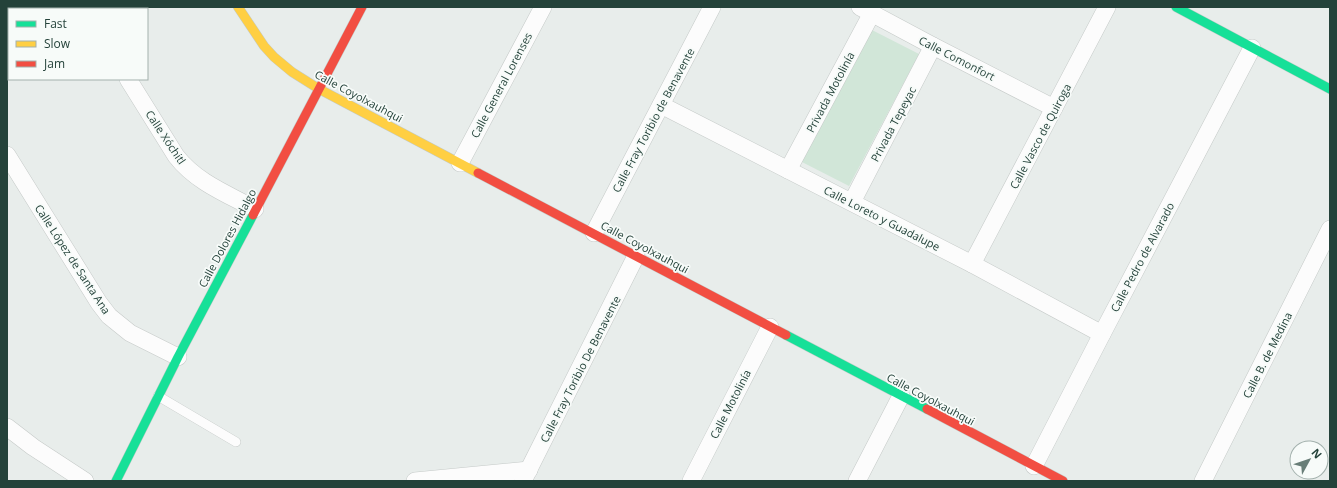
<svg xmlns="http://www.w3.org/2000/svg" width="1337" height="488" font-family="'Open Sans',sans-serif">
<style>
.green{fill:#d1e6d8}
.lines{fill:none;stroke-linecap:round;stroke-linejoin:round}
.lane-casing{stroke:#c5cac8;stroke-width:10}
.street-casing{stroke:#c5cac8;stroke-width:18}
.fast-casing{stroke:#c3cbc8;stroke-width:10}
.slow-casing{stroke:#c3cbc8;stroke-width:10}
.jam-casing{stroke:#c3cbc8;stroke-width:10}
.lane{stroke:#fcfcfc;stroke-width:9}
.street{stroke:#fcfcfc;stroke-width:17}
.fast{stroke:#16e098;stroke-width:9}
.slow{stroke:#ffcf43;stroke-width:9}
.jam{stroke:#f24e42;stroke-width:9}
.labels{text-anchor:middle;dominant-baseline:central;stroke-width:3.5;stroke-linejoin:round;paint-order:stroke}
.street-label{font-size:11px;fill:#24423a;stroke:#f7fbf9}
</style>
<rect width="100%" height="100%" fill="#e8edeb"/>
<polygon class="green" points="870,29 919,54 849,186 800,161"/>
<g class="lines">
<defs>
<polyline id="lane" points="158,396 236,442"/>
<g id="street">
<polyline points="83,7 84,9"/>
<polyline points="860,7 933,46 1054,108"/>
<path d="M128 79 176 156C196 182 227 194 255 209"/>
<polyline points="661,105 972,264 1102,334"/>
<polyline points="7,155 99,303 109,316 130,333 178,357"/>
<polyline points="460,163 543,7"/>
<polyline points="788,170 872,13"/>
<polyline points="852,202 933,46"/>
<polyline points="594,233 712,7"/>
<polyline points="972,264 1107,7"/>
<polyline points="7,427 33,447 85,481"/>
<polyline points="1034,466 1102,334 1252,48"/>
<polyline points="415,481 529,470"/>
<polyline points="523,481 636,256"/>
<polyline points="691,481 770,327"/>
<polyline points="857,481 901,396"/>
<polyline points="1203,481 1330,229"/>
</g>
<g id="fast">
<polyline points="1176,7 1330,89"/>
<polyline points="786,335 927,409"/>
<polyline points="116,481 178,357 253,215"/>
</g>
<polyline id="slow" points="238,7 264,46 274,57 292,72 319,89 478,173"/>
<g id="jam">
<polyline points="478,173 786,335"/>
<polyline points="253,215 362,7"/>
<polyline points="927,409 1063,481"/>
</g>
</defs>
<use href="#lane" class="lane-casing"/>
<use href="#street" class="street-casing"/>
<use href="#fast" class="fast-casing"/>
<use href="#slow" class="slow-casing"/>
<use href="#jam" class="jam-casing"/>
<use href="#lane" class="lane"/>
<use href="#street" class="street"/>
<use href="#fast" class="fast"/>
<use href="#slow" class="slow"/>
<use href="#jam" class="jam"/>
</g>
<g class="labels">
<g class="street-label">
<text transform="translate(957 58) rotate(27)">Calle Comonfort</text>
<text transform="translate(501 85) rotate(-62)">Calle General Lorenses</text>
<text transform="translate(830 92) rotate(-62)">Privada Motolinía</text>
<text transform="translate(359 96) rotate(28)">Calle Coyolxauhqui</text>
<text transform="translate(653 120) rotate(-62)">Calle Fray Toribio de Benavente</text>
<text transform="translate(893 124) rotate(-62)">Privada Tepeyac</text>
<text transform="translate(1040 136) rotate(-62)">Calle Vasco de Quiroga</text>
<text transform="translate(166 137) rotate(56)">Calle Xóchitl</text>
<text transform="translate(882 218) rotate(27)">Calle Loreto y Guadalupe</text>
<text transform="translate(227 238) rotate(-62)">Calle Dolores Hidalgo</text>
<text transform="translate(645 247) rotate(28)">Calle Coyolxauhqui</text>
<text transform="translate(1142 257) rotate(-62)">Calle Pedro de Alvarado</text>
<text transform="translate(73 259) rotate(57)">Calle López de Santa Ana</text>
<text transform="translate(1267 355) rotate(-63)">Calle B. de Medina</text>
<text transform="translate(580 369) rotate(-63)">Calle Fray Toribio De Benavente</text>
<text transform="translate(931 399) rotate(28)">Calle Coyolxauhqui</text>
<text transform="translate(730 404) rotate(-63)">Calle Motolinía</text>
</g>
</g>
<rect width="1337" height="488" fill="none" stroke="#24423a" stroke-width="16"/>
<rect x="8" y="8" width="140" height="72" fill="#f7fbf9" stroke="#a3b1ad"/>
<rect x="16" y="21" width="20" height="6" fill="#16e098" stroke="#a3b1ad"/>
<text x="44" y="28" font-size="12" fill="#24423a">Fast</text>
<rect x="16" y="41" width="20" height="6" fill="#ffcf43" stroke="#a3b1ad"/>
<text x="44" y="48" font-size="12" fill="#24423a">Slow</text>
<rect x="16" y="61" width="20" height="6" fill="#f24e42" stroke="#a3b1ad"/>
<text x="44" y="68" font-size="12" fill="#24423a">Jam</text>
<g transform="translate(1309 460) rotate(50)"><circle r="19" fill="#f7fbf9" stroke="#a3b1ad"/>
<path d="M0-3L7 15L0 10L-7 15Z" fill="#697e78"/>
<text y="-6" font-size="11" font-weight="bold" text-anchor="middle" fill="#24423a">N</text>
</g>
</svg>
